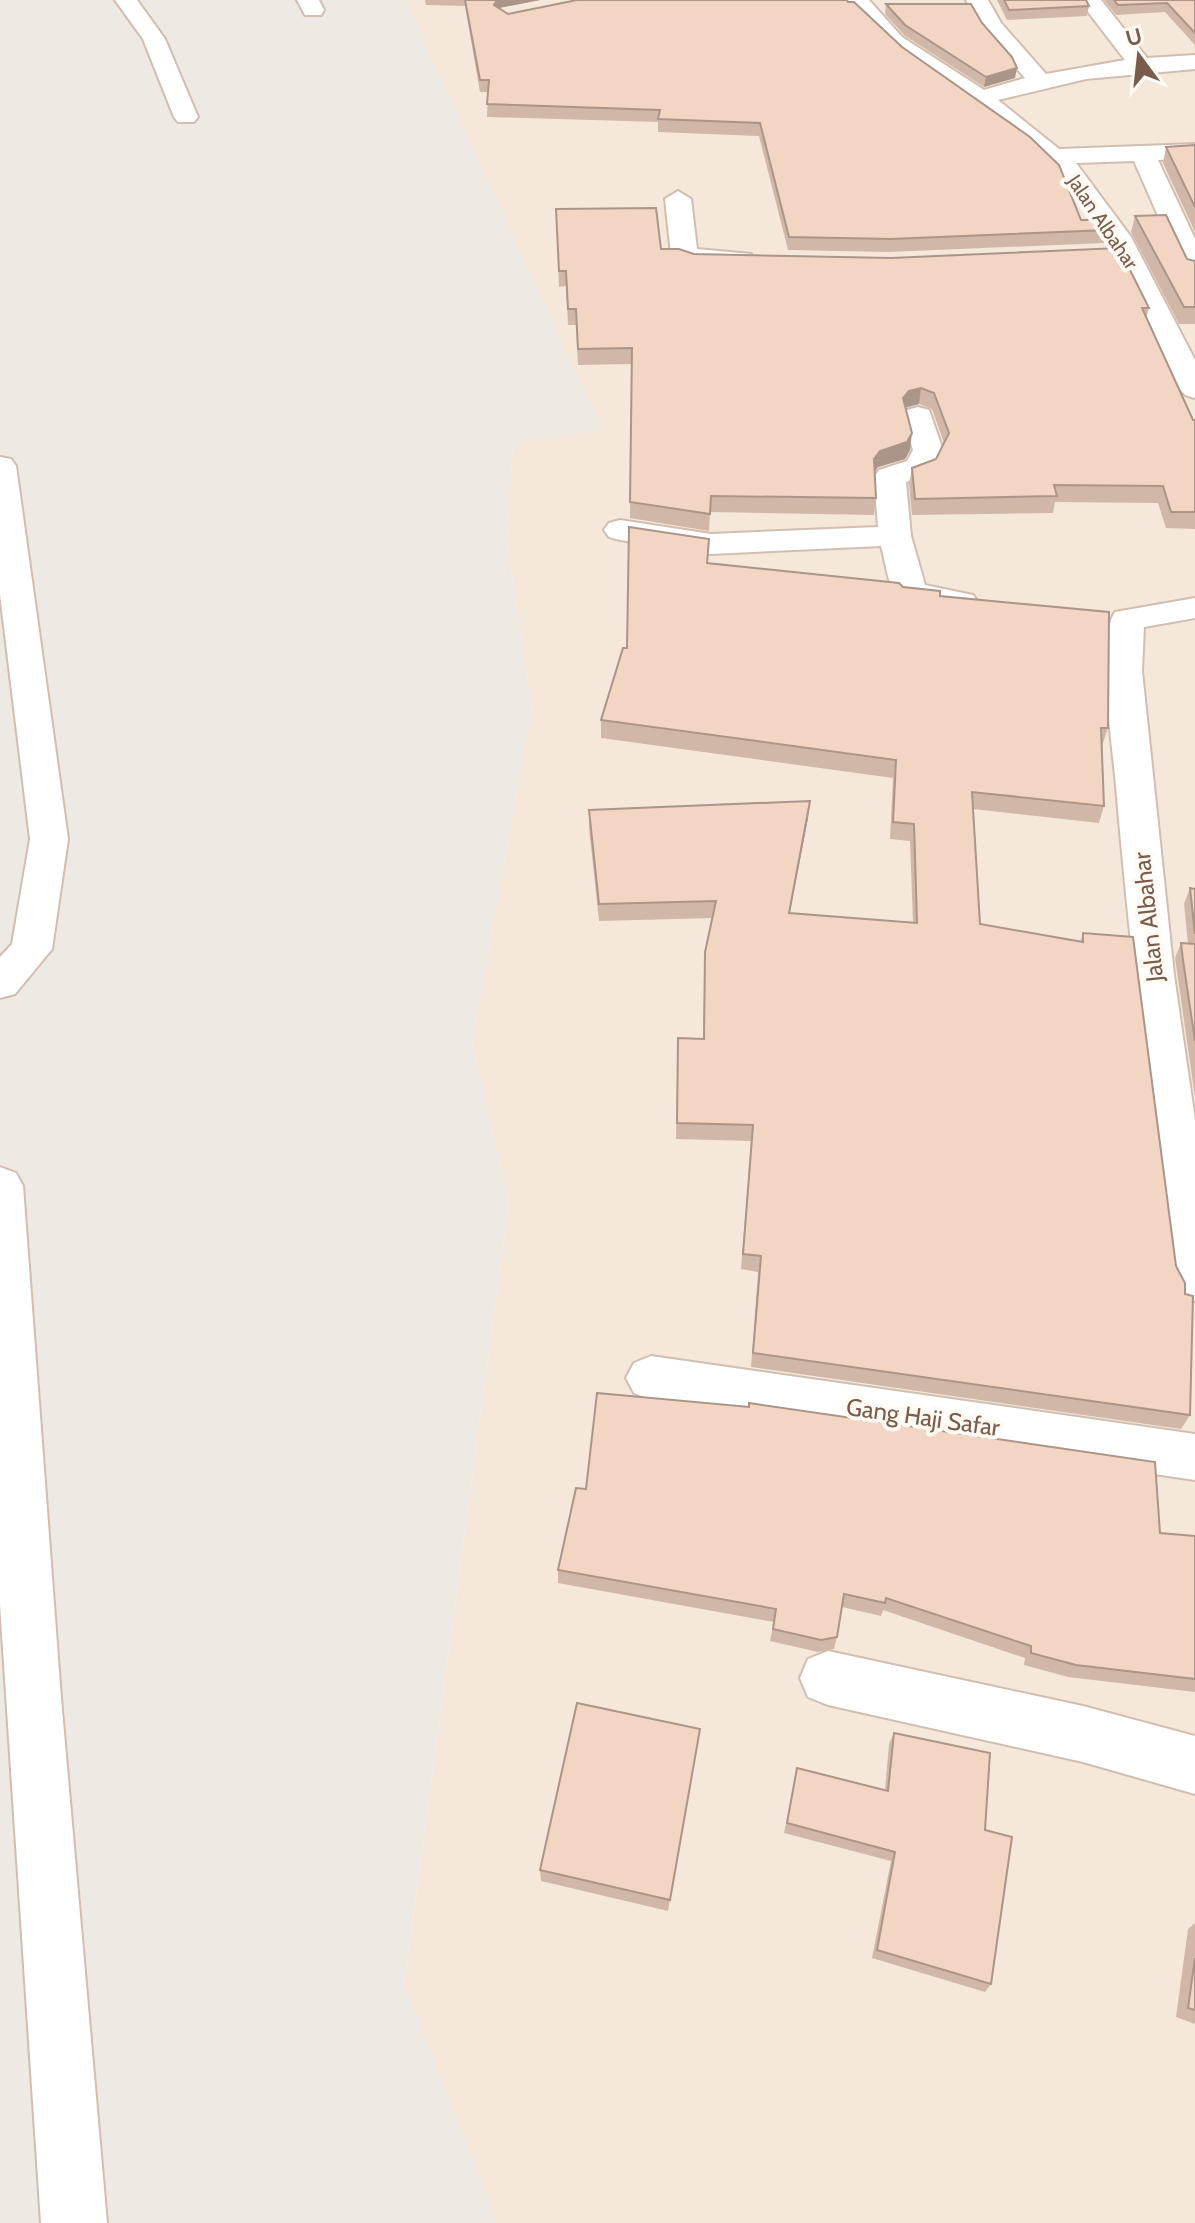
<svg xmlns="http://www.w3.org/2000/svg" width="1195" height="2223" font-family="Cabin,sans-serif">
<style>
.residential{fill:#f5e8da}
.industrial{fill:#efe9e4}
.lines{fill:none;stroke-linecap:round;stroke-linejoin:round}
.minor-casing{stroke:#d1beb0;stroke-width:4}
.minor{fill:#fff;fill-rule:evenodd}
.wall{fill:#d1b7a8}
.shaded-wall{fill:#aa9588}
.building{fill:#f3d5c3;stroke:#aa9588;stroke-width:2}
.labels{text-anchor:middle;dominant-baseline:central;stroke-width:8;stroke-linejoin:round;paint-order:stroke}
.far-street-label{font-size:20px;fill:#7a5c4d;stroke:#fffaf3}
.street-label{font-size:24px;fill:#7a5c4d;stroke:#fffaf3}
</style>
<rect width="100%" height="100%" fill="#fdf6ec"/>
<polygon class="residential" points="405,0 1195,0 1195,2223 498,2223 404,1986 509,1202 472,1044 532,708 507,543 513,443 602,430"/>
<polygon class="industrial" points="0,0 405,0 602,430 513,444 507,543 532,708 472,1044 509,1202 404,1985 498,2223 0,2223"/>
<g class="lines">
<defs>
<g id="minor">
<polygon points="115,0 137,0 165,39 198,117 194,122 178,122 174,117 143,39"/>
<polygon points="297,0 319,0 324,10 321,15 305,15"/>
<path d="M846 0H869L902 37 984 90 1025 78 983 31 966 0H988L1001 23 1046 74 1125 60 1079 0H1101L1147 58 1195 55V69L1086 79 998 100 1059 149 1195 144V158L1158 160 1195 239V276L1185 274 1181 268 1134 161 1076 163 1131 237 1195 360V398L1185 395 1180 389C1145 318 1115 236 1062 177 999 107 900 77 846 0Z"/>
<path d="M678 191 691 199 697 249 751 254 754 260 751 266C731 271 683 272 671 254L665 199Z"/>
<path d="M918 407 929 410 943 450 931 474 906 482 911 536 925 585 973 595 978 602 973 609C952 615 903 613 892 589 887 576 885 560 881 546L711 554 620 540 609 537 604 530 609 523 620 520 711 534 878 527 874 477 879 470 907 461 913 450 903 416 907 410Z"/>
<polygon points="0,457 11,459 16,466 68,839 52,949 15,994 0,998 0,957 12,944 30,839 0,594"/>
<path d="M1195 598V618L1144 627 1142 671 1174 975 1195 1120V1301L1178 1295 1171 1281C1150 1116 1130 952 1116 786 1113 749 1096 639 1115 612Z"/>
<polygon points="0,1167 16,1173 23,1186 61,1698 107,2223 41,2223 0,1604"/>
<polygon points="651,1356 1195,1434 1195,1480 651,1400 634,1393 626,1378 634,1363"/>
<polygon points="828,1651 1083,1706 1195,1736 1195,1794 1083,1762 828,1705 808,1697 800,1678 808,1659"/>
</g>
</defs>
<use href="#minor" class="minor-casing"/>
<use href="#minor" class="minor"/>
</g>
<g class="wall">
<polygon points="425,0 540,0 499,8 508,14 848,2 1081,220 1107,230 1104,243 889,252 788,250 759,136 658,132 658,122 487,117 488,92 480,92 465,6 426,5"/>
<polygon points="997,0 1086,0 1089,6 1087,16 1007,20"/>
<polygon points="1104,0 1195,0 1195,45 1165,12 1116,15"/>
<polygon points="886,4 1015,78 984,87 904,35 885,14"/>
<polygon points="1195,145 1195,232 1163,163 1166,147"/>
<polygon points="556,209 661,249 694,254 1149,308 1146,318 1193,420 1195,420 1195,529 1166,528 1158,503 1055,502 1053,513 912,515 909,484 912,468 936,459 944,443 932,409 919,404 906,408 910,450 905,459 878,467 875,471 876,498 874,515 710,512 709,531 630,518 632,364 578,365 576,325 568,325 566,286 559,287"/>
<polygon points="1135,216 1187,259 1195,261 1195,324 1179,324 1131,232"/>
<polygon points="707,563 903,587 940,596 1108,728 1102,746 1104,806 1099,823 973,809 980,924 1080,942 1083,933 1190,1415 1181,1429 751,1367 758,1272 741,1269 751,1141 676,1139 678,1038 703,1039 705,952 713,918 599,921 589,828 589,810 808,818 790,913 913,923 910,841 890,839 893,778 601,738 601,720 627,648"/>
<polygon points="1190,888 1195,889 1195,1097 1175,958 1181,943 1188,944 1184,904"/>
<polygon points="586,1489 1195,1536 1195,1692 1068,1677 1024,1665 1025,1658 883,1610 881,1616 842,1607 837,1637 834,1649 818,1652 770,1641 774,1622 558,1583 558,1570"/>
<polygon points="700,1729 668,1911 541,1881 540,1870"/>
<polygon points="894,1733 985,1830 991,1984 985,1992 872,1958 891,1861 784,1833 797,1768 885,1790 889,1744"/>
<polygon points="1195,1923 1195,2024 1176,2017 1188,1929"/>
</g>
<g class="shaded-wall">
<polygon points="497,0 540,0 499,8 494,5"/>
<polygon points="1017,68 1015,78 984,87 986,77"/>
<polygon points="921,388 919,404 906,407 900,414 903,398 909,391"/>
<polygon points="912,433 910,450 905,459 878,467 872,475 874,459 880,451"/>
<polygon points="810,801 808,818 786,930 789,913"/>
</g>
<g class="building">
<polygon points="465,0 497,0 494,5 508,14 577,0 847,0 848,2 854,2 902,47 1030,137 1059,165 1081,220 1101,220 1107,230 891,239 789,237 760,123 658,119 660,110 487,104 489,80 480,80"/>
<polygon points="1004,0 1086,0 1089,6 1009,10"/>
<polygon points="1114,0 1195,0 1195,33 1167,3 1118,5"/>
<polygon points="886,4 971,4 982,23 1012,57 1017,68 986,77 905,25"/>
<polygon points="1195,145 1195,207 1166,147"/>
<polygon points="656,208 661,249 679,249 694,254 891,258 1119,248 1149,308 1142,308 1193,420 1195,420 1195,512 1171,512 1163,486 1054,485 1057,496 915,499 912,468 936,459 949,433 934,393 921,388 909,391 903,398 912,433 907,442 880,451 874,459 876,498 711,496 710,514 630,502 632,348 578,349 576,309 568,309 566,271 559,271 556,209"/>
<polygon points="1166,215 1187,259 1195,261 1195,307 1184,307 1135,216"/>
<polygon points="629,527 709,539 707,563 899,583 903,587 940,591 940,596 1109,612 1108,728 1101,728 1104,806 972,792 980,924 1083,942 1083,933 1133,937 1176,1266 1185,1283 1185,1294 1193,1296 1190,1415 753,1353 761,1256 743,1254 753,1125 677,1123 678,1038 704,1039 705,952 716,901 599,904 589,810 810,801 789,913 917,923 914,824 893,822 896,760 601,720 623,648 627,648"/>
<polygon points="1190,888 1195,889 1195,934"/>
<polygon points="1181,943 1195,944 1195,1041 1183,960"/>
<polygon points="597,1393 749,1407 749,1403 1155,1462 1160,1533 1195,1536 1195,1679 1076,1665 1031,1653 1031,1646 886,1598 885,1603 844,1594 837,1637 821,1640 773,1629 776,1609 558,1570 576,1488 586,1489"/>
<polygon points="577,1703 700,1729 670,1900 540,1870"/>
<polygon points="894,1733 990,1753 985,1830 1012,1837 991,1984 877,1950 895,1852 787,1823 797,1768 888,1791"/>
<polygon points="1195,1958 1195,2010 1188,2008"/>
</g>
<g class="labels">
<g class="far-street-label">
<text transform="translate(1103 222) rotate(56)">Jalan Albahar</text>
</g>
<g class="street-label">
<text transform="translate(1148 917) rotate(-96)">Jalan Albahar</text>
<text transform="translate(923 1417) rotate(8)">Gang Haji Safar</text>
</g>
</g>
<g transform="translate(1139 56) rotate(345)" stroke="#fffaf3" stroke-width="6" paint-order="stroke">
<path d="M0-6L14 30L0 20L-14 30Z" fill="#7a5c4d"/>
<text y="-12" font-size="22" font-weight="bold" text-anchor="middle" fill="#7a5c4d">U</text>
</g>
</svg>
